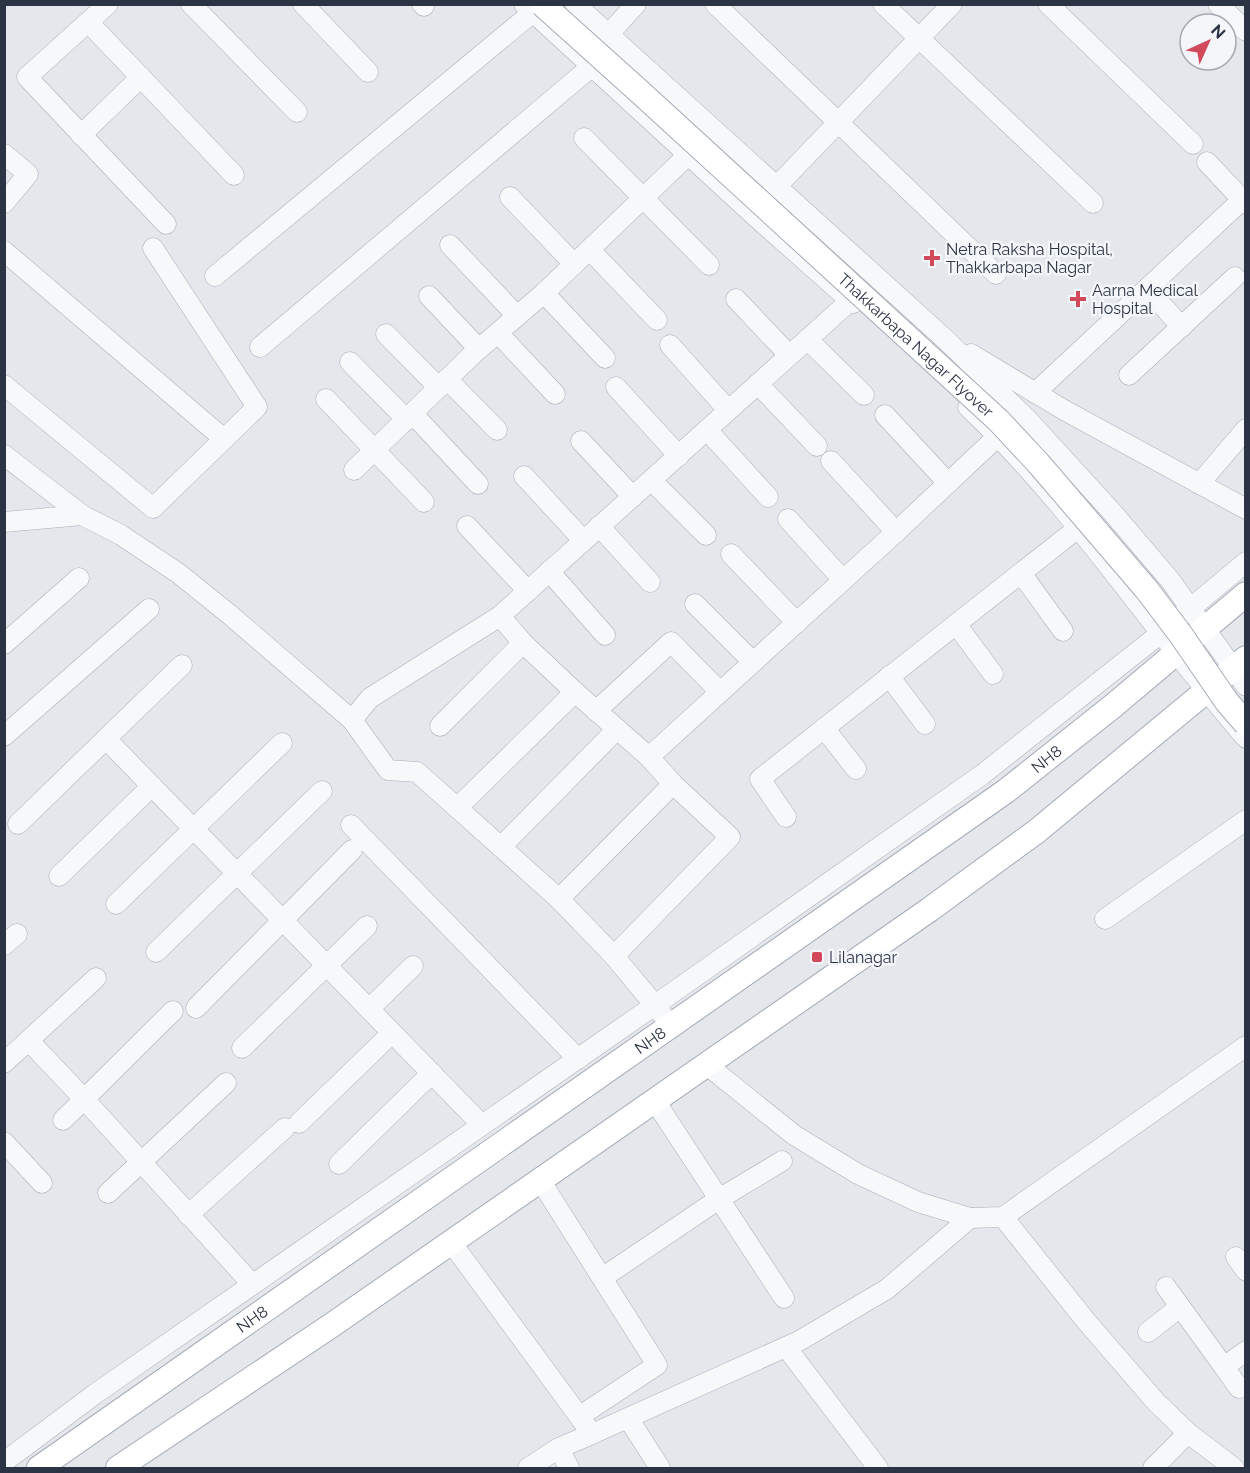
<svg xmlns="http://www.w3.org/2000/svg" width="1250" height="1473" font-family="Raleway,sans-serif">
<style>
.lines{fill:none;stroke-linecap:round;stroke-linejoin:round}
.minor-casing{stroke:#a9aeb7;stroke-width:21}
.major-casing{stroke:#a3abb8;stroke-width:26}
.minor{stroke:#f7f8fa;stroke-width:20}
.major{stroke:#fff;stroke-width:24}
.major-bridge-casing{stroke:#a3abb8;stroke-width:26;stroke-linecap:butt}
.major-bridge{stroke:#fff;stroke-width:24}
.poi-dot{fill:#d1495b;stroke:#f4f6f9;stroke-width:2}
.labels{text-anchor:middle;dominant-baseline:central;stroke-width:5;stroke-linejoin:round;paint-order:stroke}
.poi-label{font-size:16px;fill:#2b3445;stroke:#f4f6f9;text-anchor:start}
.street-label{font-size:16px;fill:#2b3445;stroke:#f4f6f9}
</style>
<rect width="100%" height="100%" fill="#e4e7ec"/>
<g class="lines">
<defs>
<g id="minor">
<polyline points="108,4 27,77 166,224"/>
<polyline points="191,4 297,112"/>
<polyline points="303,4 368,72"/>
<polyline points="422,4 424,6"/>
<polyline points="524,4 757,218 853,303"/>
<polyline points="575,4 944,338 1028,420 1113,513 1170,580 1246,686"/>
<polyline points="715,4 996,274"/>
<polyline points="883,4 1093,203"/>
<polyline points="1048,4 1193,144"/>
<polyline points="1218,4 1246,31"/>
<polyline points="89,23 234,175"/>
<polyline points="608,35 636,4"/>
<polyline points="81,135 141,77"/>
<polyline points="584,138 709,265"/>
<polyline points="4,154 28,174 4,203"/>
<polyline points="1207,162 1246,204"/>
<polyline points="776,187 952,4"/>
<polyline points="510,197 574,264"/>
<polyline points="450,245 517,316"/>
<polyline points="590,250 657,320"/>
<polyline points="4,251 224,439"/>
<polyline points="215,276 532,13"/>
<polyline points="1147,289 1182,327"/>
<polyline points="544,293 605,358"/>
<polyline points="429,296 479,349"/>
<polyline points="736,299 789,355"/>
<polyline points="498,333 555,394"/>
<polyline points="386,334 439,388"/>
<polyline points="807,339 864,395"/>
<polyline points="670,345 728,410"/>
<polyline points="260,347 591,67"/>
<polyline points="971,354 1064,410 1246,509"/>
<polyline points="350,362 407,420"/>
<polyline points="1129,375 1235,277"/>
<polyline points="447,379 497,430"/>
<polyline points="758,384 817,446"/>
<polyline points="4,385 153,508 257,407 153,248"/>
<polyline points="616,387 679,456"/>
<polyline points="1035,393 1242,200"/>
<polyline points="326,399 424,502"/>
<path d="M968 407C1073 506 1151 629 1246 738"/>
<polyline points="413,414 478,484"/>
<polyline points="885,415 948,483"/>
<polyline points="707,430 768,497"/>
<polyline points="581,441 633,497"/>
<polyline points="4,455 82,515 121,535 178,573 229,614 352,720 388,770 417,772 559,899 614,956 662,1014"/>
<polyline points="831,461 896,532"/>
<polyline points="354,470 473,354 544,293 688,155"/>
<polyline points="524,476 583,540"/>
<polyline points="652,481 706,535"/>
<polyline points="1199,484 1246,429"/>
<polyline points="788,519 843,580"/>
<polyline points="4,522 82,515"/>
<polyline points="467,526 528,591"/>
<polyline points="599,526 650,582"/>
<polyline points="731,554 797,623"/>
<polyline points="549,571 605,635"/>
<polyline points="1021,573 1063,631"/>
<polyline points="695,604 753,662"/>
<polyline points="500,616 523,643 575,692"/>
<polyline points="956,624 993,674"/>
<polyline points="4,644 79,578"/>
<polyline points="889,676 925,724"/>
<polyline points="596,711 671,642 720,692"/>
<polyline points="352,720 370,698 500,616 850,301"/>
<polyline points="440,726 523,643"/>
<polyline points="824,728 856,769"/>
<polyline points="4,736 149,609"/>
<polyline points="106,739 482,1125"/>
<polyline points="649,757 896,532 997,437"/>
<polyline points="457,808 575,692 649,757 673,784 730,837 614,956"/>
<polyline points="786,817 760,779 1078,528"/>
<polyline points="18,824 182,665"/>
<polyline points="351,825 578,1059"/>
<polyline points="501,847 617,729"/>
<polyline points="59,876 152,786"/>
<polyline points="559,899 673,784"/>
<polyline points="116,904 282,743"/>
<polyline points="1105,919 1246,820"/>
<polyline points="4,945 17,934"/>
<polyline points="156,952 322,791"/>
<polyline points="196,1008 352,850"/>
<polyline points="369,1009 413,966"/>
<polyline points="29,1041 84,1099 252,1284"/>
<polyline points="242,1048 367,926"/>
<polyline points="4,1063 96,978"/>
<polyline points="707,1065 794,1135 858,1174 918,1202 970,1218 1003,1217 1246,1046"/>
<polyline points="655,1101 784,1298"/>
<polyline points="63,1120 173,1011"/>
<polyline points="299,1123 392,1033"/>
<polyline points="4,1142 42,1183"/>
<polyline points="339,1164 432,1073"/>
<polyline points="540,1180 657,1365 580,1416"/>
<polyline points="108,1193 226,1083"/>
<polyline points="188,1215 285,1128"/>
<polyline points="1003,1217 1086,1321 1156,1402 1188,1433 1234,1468"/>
<polyline points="451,1242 592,1434 799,1341 887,1289 970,1218"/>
<polyline points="1236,1257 1246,1271"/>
<polyline points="602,1278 719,1199 782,1161"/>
<polyline points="1166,1287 1224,1367"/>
<polyline points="1148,1332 1180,1307"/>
<polyline points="786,1347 878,1468"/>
<polyline points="1239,1388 1224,1367 1246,1351"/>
<polyline points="628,1418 660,1468"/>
<polyline points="559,1448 569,1468"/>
<polyline points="4,1462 95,1394 655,1005 983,774 1161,633 1246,562"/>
<polyline points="528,1468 559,1448 592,1434"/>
<polyline points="1153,1468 1188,1433"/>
</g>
<g id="major">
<path id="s1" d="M39 1468 1006 791 1113 706 1246 594"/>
<polyline points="118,1468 332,1325 929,910 1037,831 1246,658"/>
</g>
</defs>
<use href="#minor" class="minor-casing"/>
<use href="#major" class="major-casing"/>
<use href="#minor" class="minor"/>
<use href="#major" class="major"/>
<defs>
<g id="major-bridge">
<path id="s2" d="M542 4 641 93 999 421 1039 464 1147 590 1181 635 1227 702 1246 724"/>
</g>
</defs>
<use href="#major-bridge" class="major-bridge-casing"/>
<use href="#major-bridge" class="major-bridge"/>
</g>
<g class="poi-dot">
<path d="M929 249h6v6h6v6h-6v6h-6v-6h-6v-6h6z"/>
<path d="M1075 290h6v6h6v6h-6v6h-6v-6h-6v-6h6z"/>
<rect x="811" y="951" width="12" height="12" rx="3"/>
</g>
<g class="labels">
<g class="poi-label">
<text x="946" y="249">Netra Raksha Hospital,<tspan x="946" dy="18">Thakkarbapa Nagar</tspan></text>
<text x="1092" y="290">Aarna Medical<tspan x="1092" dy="18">Hospital</tspan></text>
<text x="829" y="957">Lilanagar</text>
</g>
<g class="street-label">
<text stroke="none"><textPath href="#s2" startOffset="506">Thakkarbapa Nagar Flyover</textPath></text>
<text stroke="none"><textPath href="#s1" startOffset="1232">NH8</textPath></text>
<text stroke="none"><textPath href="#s1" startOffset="746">NH8</textPath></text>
<text stroke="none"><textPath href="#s1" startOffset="260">NH8</textPath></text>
</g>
</g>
<rect width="1250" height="1473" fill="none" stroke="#2b3445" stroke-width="12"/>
<g transform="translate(1208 42) rotate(45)"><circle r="28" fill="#f4f6f9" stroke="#a4a8b1" stroke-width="1.5"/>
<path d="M0-4.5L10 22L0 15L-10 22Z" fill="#d1495b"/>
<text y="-9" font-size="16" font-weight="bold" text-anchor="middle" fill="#2b3445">N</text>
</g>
</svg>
